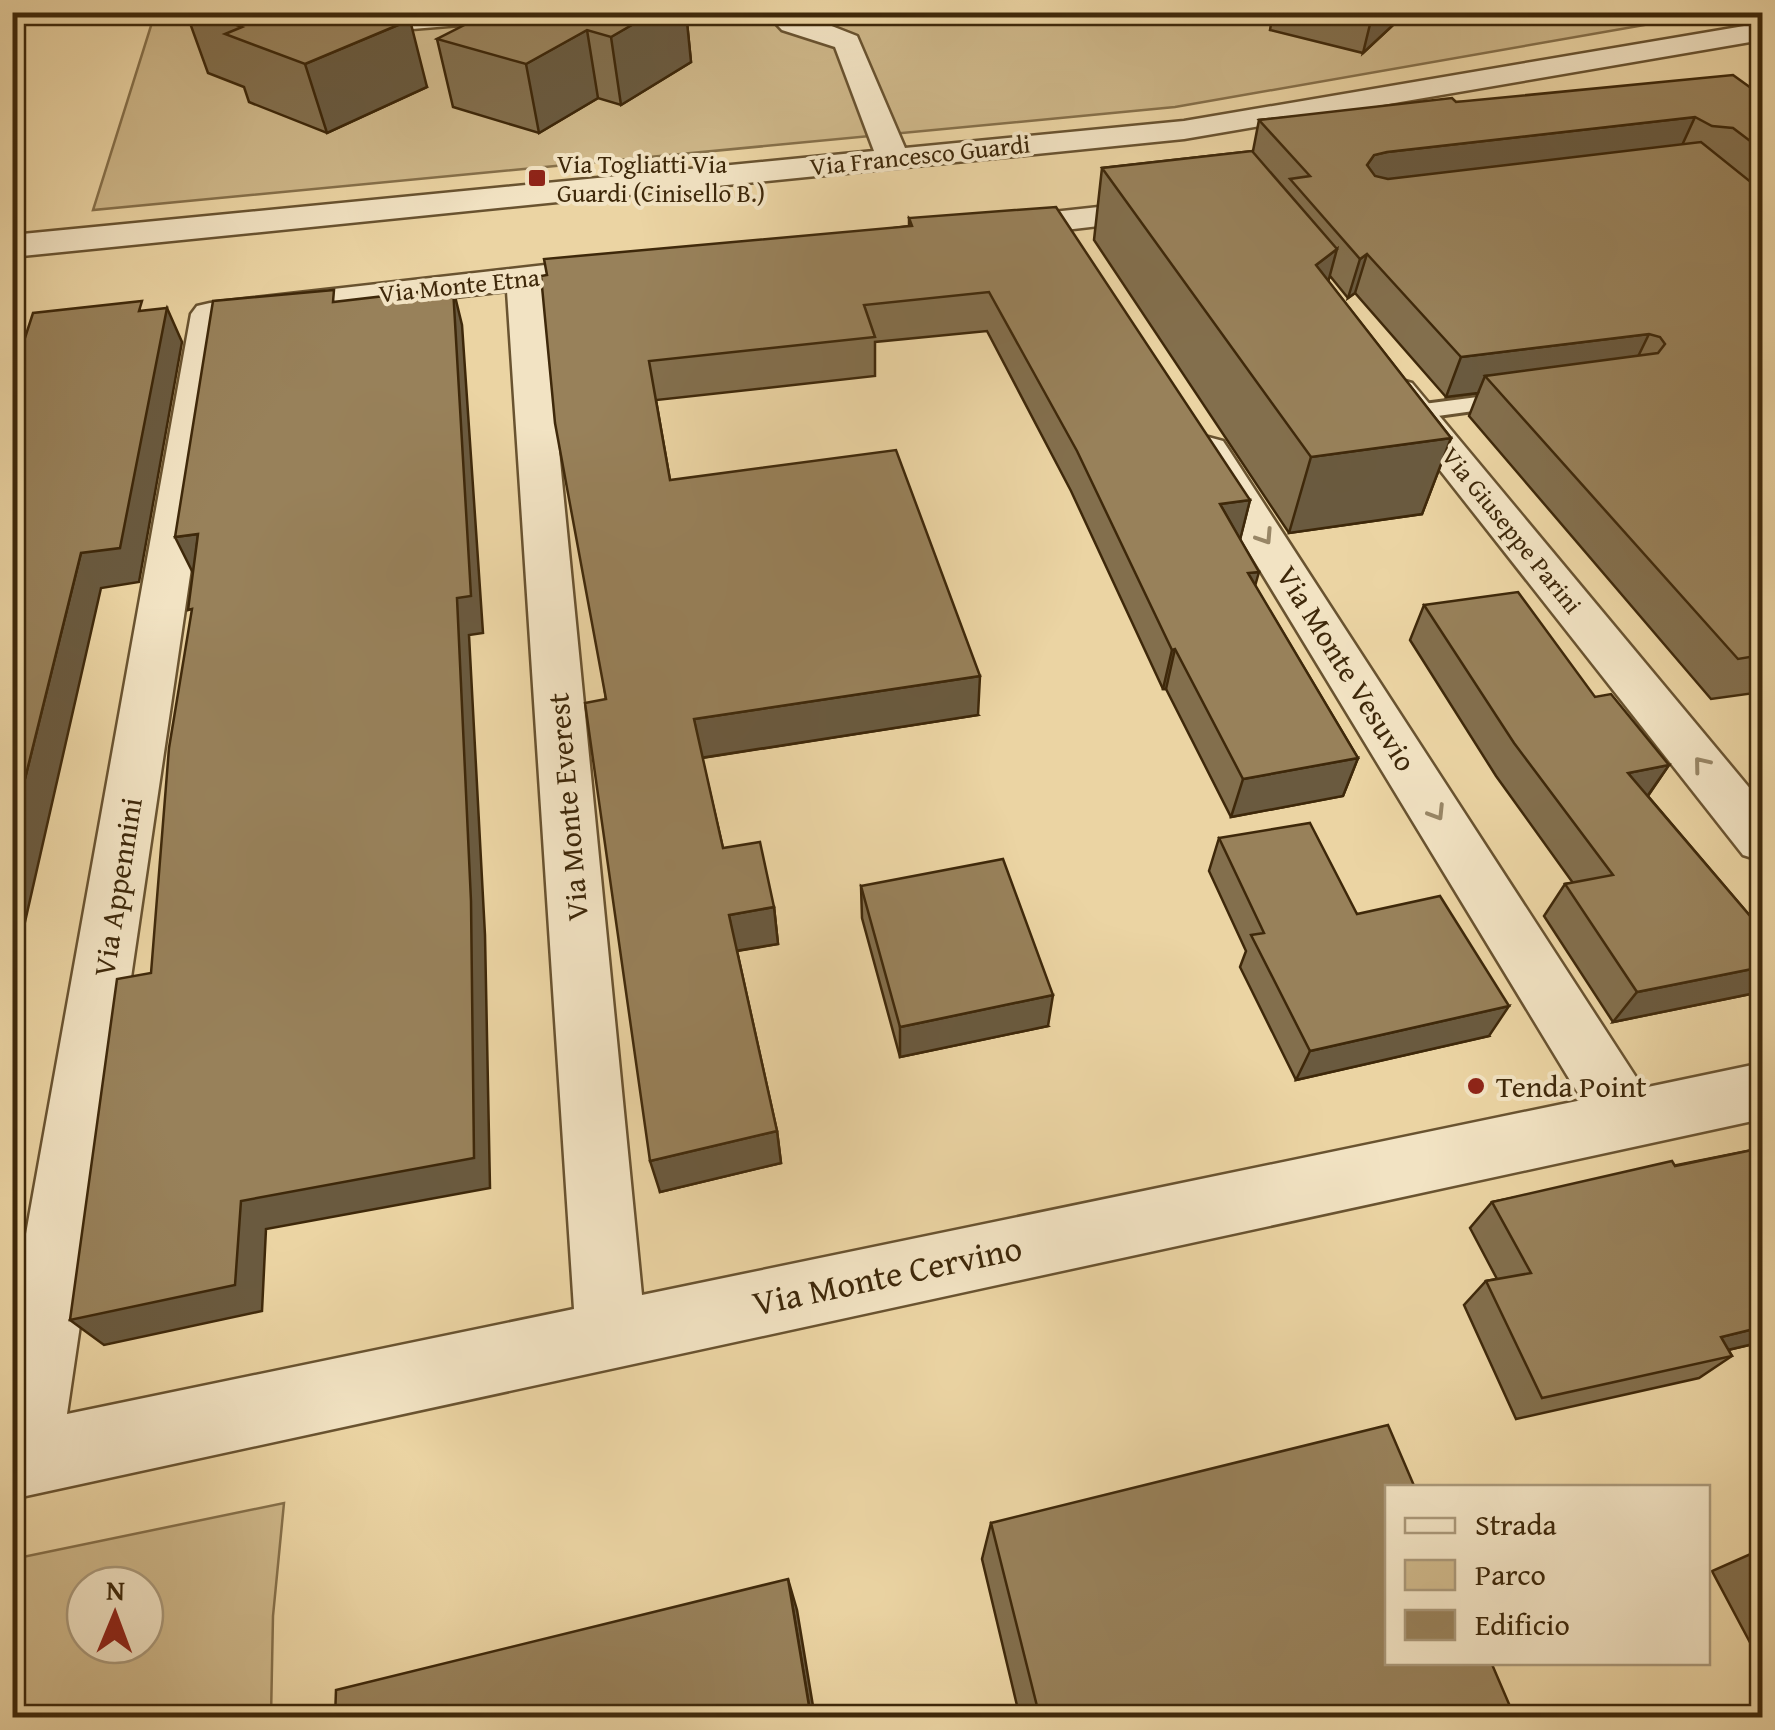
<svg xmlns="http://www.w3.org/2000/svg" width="1775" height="1730" font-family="'Gentium Book Plus',serif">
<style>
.green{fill:#ceb789;stroke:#86704a;stroke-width:2.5;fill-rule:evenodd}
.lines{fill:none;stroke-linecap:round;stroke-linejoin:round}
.service-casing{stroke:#695330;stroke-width:6}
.pedestrian-casing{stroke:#695330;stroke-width:5}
.minor-casing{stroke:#695330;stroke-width:5}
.service{fill:#f2e3c3;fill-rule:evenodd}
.pedestrian{fill:#f2e3c3;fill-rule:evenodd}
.minor{fill:#f2e3c3;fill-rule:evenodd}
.wall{fill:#836f4d;stroke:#3e280a;stroke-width:2.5}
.shaded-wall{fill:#6a5a3f;stroke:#3e280a;stroke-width:2.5}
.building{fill:#98815a;stroke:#3e280a;stroke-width:2.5}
.oneway{stroke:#988666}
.poi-dot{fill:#8f2418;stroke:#f2e3c3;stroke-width:4}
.labels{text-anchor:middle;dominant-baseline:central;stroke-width:8;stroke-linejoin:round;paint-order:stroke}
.far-street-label{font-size:25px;fill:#3e280a;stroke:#f2e3c3}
.far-poi-label{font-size:25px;fill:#3e280a;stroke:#f2e3c3;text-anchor:start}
.street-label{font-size:30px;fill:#3e280a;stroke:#f2e3c3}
.poi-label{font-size:30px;fill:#3e280a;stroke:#f2e3c3;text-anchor:start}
.near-street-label{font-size:35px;fill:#3e280a;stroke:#f2e3c3}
</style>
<rect width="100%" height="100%" fill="#ebd4a3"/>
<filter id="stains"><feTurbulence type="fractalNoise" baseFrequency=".002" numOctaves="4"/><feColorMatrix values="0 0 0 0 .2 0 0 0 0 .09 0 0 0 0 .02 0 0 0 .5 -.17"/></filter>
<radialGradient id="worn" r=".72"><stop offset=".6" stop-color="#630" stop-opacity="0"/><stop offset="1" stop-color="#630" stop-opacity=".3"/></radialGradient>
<g class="green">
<polygon points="155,13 1713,13 1175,107 93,210"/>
<path d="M284 1503 273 1616 271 1717H13V1559ZM85 1585H145V1645H85Z"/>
</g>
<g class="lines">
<defs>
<polygon id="service" points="1516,392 1528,399 1524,404 1416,419 1404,412 1416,405"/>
<polygon id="pedestrian" points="423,12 535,12 523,20 351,34 338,26 351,18"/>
<g id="minor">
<polygon points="765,12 796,12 857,36 905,148 1184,121 1762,23 1762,40 1184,139 12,257 12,235 874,151 835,47 782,30"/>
<polygon points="1172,199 1184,202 1189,209 1184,216 989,239 977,236 972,229 977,222 989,219"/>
<path d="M615 257 628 260 633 268 628 276 543 287 642 1295 1582 1100 1187 450 1193 441 1208 437 1223 441 1229 450 1643 1088 1762 1063V1119L12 1499V1312L191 314 197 306 210 303ZM507 291 574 1309 67 1414 227 323Z"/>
<polygon points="1398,379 1412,383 1762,803 1762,861 1743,855 1384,399 1378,391 1384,383"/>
</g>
</defs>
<use href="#service" class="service-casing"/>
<use href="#pedestrian" class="pedestrian-casing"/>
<use href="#minor" class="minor-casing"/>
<use href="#service" class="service"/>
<use href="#pedestrian" class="pedestrian"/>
<use href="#minor" class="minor"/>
</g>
<g class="wall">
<polygon points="186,12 383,12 427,87 327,133 249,102 244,87 208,73"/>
<polygon points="686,12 691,62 621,105 598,98 539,133 453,107 437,39"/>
<polygon points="1273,12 1407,12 1363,53 1270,30"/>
<polygon points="1762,96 1762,692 1711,699 1469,416 1478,393 1446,397 1355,293 1348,298 1330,276 1328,281 1451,438 1422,514 1289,533 1094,240 1102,168 1253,151 1259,120 1456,102"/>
<polygon points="909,218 1250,500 1240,539 1255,586 1358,758 1343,796 1231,817 1166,689 1163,689 1071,491 987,331 875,342 875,376 656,400 670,480 978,715 702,758 723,848 774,907 778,944 737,951 777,1131 781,1163 660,1192 606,699 547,275 909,226"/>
<polygon points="1424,605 1595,697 1669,765 1648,796 1762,930 1762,990 1760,992 1613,1022 1544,916 1565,884 1573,883 1496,776 1410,640"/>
<polygon points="1219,838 1357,914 1489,1036 1296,1080 1240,967 1246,951 1209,871"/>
<polygon points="861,886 1048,1026 900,1057 862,918"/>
<polygon points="1762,1148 1762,1342 1728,1350 1732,1356 1699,1378 1516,1419 1464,1305 1486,1281 1497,1279 1470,1228 1492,1202"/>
<polygon points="991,1523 1515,1718 1020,1718 982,1559"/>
<polygon points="1762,1549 1762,1665 1712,1571"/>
</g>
<g class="shaded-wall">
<polygon points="654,12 686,12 691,62 621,105 611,37"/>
<polygon points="1373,12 1407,12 1363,53"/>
<polygon points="410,20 427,87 327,133 305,64"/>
<polygon points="587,30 598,98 539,133 526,64"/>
<polygon points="1695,117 1678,154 1377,189 1367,165 1374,155 1387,152"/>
<polygon points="1337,249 1317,323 1316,265"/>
<polygon points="1367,254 1355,293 1348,298 1360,259"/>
<polygon points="453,288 462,325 483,633 469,635 485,935 490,1188 266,1229 262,1311 104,1345 70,1320 241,1201"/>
<polygon points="167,308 182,342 139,582 101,588 12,979 12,831 81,553"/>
<polygon points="1649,334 1630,373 1485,376 1478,393 1446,397 1461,357"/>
<polygon points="1451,438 1422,514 1289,533 1311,457"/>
<polygon points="1250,500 1240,540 1220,504"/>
<polygon points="198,534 194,575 175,537"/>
<polygon points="1259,572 1248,611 1248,573"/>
<polygon points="1175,649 1166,689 1163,689 1172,650"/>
<polygon points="980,676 978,715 700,758 694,719"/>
<polygon points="1358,758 1343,796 1231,817 1243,779"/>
<polygon points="1669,765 1646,798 1628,773"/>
<polygon points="774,907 778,944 735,951 729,915"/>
<polygon points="1762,967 1762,990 1760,992 1613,1022 1637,992"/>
<polygon points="1053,995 1048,1026 900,1057 900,1027"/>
<polygon points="1509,1006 1489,1036 1296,1080 1310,1051"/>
<polygon points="777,1131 781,1163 660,1192 650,1161"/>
<polygon points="1762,1327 1762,1342 1689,1359 1721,1337"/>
<polygon points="788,1579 797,1610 815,1718 811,1718"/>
</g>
<g class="building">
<polygon points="201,12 383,12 410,20 305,64 225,34 242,27"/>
<polygon points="490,12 654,12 611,37 587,30 526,64 437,39"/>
<polygon points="1733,75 1762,96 1762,150 1733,128 1712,126 1695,117 1387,152 1374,155 1367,165 1375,176 1388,179 1701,142 1762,191 1762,655 1738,659 1485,376 1658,353 1665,344 1660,337 1649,334 1461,357 1367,254 1360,259 1290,179 1310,176 1259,120 1452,98 1456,102"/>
<polygon points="1252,151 1337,249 1316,265 1451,438 1311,457 1102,168"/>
<polygon points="1056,207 1250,500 1220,504 1259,572 1248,573 1358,758 1243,779 1175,649 1172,650 1077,451 989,292 864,305 875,337 649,361 670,480 896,450 980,676 694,719 723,848 760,842 774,907 729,915 777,1131 650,1161 585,703 606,699 555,423 541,276 547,275 544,259 912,226 909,218"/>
<polygon points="453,288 471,596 457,598 471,901 474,1158 241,1201 235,1285 70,1320 117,979 151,973 169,748 192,609 188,610 198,534 175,537 213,301 334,290 333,302"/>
<polygon points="142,301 139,311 167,308 120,548 81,553 12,831 12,394 18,378 12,378 33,313"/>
<polygon points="1518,592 1595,697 1611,694 1669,765 1628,773 1762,930 1762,967 1637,992 1565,884 1613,875 1514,743 1424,605"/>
<polygon points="1310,823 1357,914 1440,896 1509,1006 1310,1051 1251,935 1264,933 1219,838"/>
<polygon points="1003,859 1053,995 900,1027 861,886"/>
<polygon points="1762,1148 1762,1327 1721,1337 1732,1356 1542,1398 1486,1281 1531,1273 1492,1202 1672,1161 1675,1166"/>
<polygon points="1388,1425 1415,1488 1388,1488 1388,1662 1491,1662 1515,1718 1040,1718 991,1523"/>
<polygon points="788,1579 811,1718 335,1718 336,1690"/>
</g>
<defs><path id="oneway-chevron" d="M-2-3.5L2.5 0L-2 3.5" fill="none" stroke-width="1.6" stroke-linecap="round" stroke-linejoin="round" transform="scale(2.5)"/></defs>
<g class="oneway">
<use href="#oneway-chevron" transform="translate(1265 537) rotate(57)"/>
<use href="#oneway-chevron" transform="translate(1701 764) rotate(-129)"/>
<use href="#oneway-chevron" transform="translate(1437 813) rotate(58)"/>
</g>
<g class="poi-dot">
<rect x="527" y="168" width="20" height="20" rx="5"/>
<circle cx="1476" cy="1086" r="10"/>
</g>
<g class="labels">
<g class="far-street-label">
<text transform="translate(920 155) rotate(-6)">Via Francesco Guardi</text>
<text transform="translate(459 285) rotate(-6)">Via Monte Etna</text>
<text transform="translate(1512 530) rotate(51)">Via Giuseppe Parini</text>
</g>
<g class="far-poi-label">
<text x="557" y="164">Via Togliatti Via<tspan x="557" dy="29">Guardi (Cinisello B.)</tspan></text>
</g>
<g class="street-label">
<text transform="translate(1347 668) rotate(58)">Via Monte Vesuvio</text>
<text transform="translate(567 807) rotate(-95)">Via Monte Everest</text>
<text transform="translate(117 887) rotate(-81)">Via Appennini</text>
</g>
<g class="poi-label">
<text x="1496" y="1086">Tenda Point</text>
</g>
<g class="near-street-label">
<text transform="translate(887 1275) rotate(-12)">Via Monte Cervino</text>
</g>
</g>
<rect width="1775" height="1730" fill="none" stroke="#ebd4a3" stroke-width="50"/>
<rect x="15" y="15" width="1745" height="1700" fill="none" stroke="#3e280a" stroke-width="5"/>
<rect x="25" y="25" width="1725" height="1680" fill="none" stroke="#3e280a" stroke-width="2.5"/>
<rect x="1385" y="1485" width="325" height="180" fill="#f2e3c3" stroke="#aa9879" stroke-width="2.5"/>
<rect x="1405" y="1518" width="50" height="15" fill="#f2e3c3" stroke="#aa9879" stroke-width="2.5"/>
<text x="1475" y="1535" font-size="30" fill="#3e280a">Strada</text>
<rect x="1405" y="1560" width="50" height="30" fill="#ceb789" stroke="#aa9879" stroke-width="2.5"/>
<text x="1475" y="1585" font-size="30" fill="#3e280a">Parco</text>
<rect x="1405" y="1610" width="50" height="30" fill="#98815a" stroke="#aa9879" stroke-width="2.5"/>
<text x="1475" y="1635" font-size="30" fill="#3e280a">Edificio</text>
<g transform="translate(115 1615) rotate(1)"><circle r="48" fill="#f2e3c3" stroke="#aa9879" stroke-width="2.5"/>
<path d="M0-8L18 38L0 25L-18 38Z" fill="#8f2418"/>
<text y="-15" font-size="28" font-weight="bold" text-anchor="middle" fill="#3e280a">N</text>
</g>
<rect width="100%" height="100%" filter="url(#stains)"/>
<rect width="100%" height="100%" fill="url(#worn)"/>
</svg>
